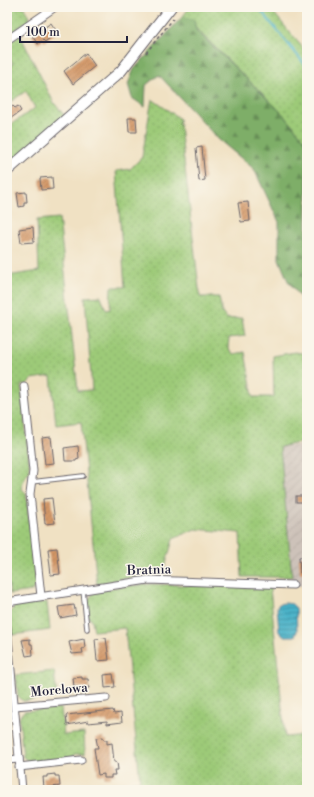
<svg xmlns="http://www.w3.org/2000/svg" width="314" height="797" font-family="'Libre Bodoni',serif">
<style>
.industrial{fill:url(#industrial-furrows)}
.grass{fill:url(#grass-dots);stroke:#60765a}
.forest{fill:url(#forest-firs);stroke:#506852}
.water{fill:url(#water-rules);stroke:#366a82}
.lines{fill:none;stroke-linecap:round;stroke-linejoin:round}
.stream{stroke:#4ab2c8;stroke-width:2}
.building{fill:url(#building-hatch)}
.lane-casing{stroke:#6a656b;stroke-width:5.5}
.street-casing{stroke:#6a656b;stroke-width:9}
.secondary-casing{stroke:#6a656b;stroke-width:12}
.path{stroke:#6a656b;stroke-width:1.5;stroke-dasharray:3 3;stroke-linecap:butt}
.lane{stroke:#fff;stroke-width:3.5}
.street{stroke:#fff;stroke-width:7}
.secondary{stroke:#fff;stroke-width:10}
.labels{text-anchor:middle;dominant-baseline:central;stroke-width:3;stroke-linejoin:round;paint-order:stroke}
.street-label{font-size:13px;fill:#22223b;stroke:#fbf7ec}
</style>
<defs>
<pattern id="industrial-furrows" width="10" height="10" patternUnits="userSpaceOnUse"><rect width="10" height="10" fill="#cdc2b9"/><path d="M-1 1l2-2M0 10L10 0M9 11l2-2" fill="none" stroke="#b0a6a0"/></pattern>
<pattern id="grass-dots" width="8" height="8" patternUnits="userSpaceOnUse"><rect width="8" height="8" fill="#9dca78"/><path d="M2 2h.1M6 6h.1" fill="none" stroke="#87ad69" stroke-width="1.8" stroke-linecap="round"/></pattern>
<pattern id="forest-firs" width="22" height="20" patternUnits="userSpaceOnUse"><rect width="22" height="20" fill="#7eae68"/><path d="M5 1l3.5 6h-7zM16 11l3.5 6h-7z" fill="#678d57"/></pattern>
<pattern id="water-rules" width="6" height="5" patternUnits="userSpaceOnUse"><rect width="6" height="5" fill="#4ab2c8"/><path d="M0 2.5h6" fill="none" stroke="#3d90a4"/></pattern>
<pattern id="building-hatch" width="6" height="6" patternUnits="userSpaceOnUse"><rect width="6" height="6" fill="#d39666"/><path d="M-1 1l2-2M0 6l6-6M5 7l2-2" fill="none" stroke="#ab7a55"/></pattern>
</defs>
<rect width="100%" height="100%" fill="#fbf7ec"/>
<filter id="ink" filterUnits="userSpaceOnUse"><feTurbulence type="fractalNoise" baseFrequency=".025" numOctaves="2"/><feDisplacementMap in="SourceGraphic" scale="8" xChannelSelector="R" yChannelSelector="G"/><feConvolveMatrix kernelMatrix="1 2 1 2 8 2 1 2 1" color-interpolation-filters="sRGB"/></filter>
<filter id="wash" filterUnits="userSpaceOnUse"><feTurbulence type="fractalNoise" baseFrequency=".012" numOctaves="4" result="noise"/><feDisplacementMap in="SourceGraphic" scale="16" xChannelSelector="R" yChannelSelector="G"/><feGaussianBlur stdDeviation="0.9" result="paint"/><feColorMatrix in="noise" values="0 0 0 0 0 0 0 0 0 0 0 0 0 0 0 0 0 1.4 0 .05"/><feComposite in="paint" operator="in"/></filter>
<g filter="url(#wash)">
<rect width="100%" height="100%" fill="#f0e1c3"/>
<polygon class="industrial" points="307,444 307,585 293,587 280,447"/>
<g class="grass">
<polygon points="7,7 24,7 30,20 7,36"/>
<polygon points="190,7 269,7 307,53 307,143 284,115 183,16"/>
<polygon points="20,35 54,103 65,116 7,166 7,127 35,108 26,91 7,104 7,69 13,64 7,54 7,44"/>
<polygon points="152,99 179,118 200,297 219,297 222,313 227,319 242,318 245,336 229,338 228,348 233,354 245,352 253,397 274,397 273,356 295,352 307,354 307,441 280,447 292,577 242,577 240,533 195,529 173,539 164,571 97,584 81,422 56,425 51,376 32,379 27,384 21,385 30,471 25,477 21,488 26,493 36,584 32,591 10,594 7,574 7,276 39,271 37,220 59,218 78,391 92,390 85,297 101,296 106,310 110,309 111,287 125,287 116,171 130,169 142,157"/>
<polygon points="151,584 270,588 285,737 307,735 307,790 112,790 111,785 140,781 125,628 94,631 92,620 88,618 87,602 94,592 117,587"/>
<polygon points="47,602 50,630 12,635 10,613 15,606"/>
<polygon points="54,671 57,697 23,701 18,696 16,675"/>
<polygon points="61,708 64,735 84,733 85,754 75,754 72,758 29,762 23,757 19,717 24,711"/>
</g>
<polygon class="forest" points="183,16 194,20 196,30 284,115 307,143 307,325 306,304 288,281 279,259 279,222 254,169 218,139 159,75 146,85 145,107 132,98 128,84 134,69"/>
<polygon class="water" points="285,603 292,604 296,608 297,631 295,636 283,636 279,632 277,607 279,604"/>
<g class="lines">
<polyline class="stream" points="258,7 307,67"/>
</g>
<g id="blocks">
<g class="building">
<polygon points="51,23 57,32 45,42 43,40 38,44 32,36"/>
<polygon points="86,53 95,66 73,84 64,71"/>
<polygon points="13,106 15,108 18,106 21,111 7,121 7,110"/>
<polygon points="128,118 136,118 137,132 129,132"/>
<polygon points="202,147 205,180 199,181 196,148"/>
<polygon points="52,177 53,189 41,190 40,178"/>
<polygon points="26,192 27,202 24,202 24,206 19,207 17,193"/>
<polygon points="248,202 250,221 241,222 238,203"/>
<polygon points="33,227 34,242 21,243 19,229"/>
<polygon points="51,437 54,463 45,464 42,438"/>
<polygon points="78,446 79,459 76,460 76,461 65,461 64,448"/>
<rect x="296" y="496" width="11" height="6"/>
<polygon points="52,498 55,523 45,524 43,499"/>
<polygon points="57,548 60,574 51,575 48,549"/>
<polygon points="307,556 307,572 300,573 299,557"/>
<polygon points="74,605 76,615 60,618 58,607"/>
<polygon points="106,638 109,660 97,661 95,639"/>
<polygon points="30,639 30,644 32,644 33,655 26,656 22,640"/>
<polygon points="84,639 85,648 82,649 83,653 72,654 69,642"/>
<polygon points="113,674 115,687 105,688 104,675"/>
<polygon points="82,677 82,679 88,679 89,688 74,687 73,678"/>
<polygon points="113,710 114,714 121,713 122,722 107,724 107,721 88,723 88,721 67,725 66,715"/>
<polygon points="103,737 104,740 107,740 107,744 112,743 114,762 117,762 118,770 114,770 115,775 111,775 111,778 104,778 104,774 98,775 94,748 98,748 96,738"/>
<polygon points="55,774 55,776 59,776 60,786 44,788 43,777 47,777 47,775"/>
</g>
</g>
</g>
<g filter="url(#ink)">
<use href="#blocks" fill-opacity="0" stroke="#6a656b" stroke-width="1"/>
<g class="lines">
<defs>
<g id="lane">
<polyline points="31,482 83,476"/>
<polyline points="83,590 87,629"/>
</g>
<g id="street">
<polyline points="7,40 55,7"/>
<polyline points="24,386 33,471 30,494 41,596"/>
<polyline points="7,602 148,580 293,585"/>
<polyline points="7,627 22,790"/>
<polyline points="15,706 106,698"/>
<polyline points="7,760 19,759"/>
<polyline points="19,767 81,760"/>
</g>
<polyline id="secondary" points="7,171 121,71 171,7"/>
</defs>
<use href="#lane" class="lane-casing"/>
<use href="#street" class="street-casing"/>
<use href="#secondary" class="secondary-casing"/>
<polyline class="path" points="146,53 173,19"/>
<use href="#lane" class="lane"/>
<use href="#street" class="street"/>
<use href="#secondary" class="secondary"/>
</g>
</g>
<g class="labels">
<g class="street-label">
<text transform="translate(149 570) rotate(-2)">Bratnia</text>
<text transform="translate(59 690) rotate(-5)">Morelowa</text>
</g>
</g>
<rect width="314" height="797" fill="none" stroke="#fbf7ec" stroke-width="24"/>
<path d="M20 36v6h107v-6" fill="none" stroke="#22223b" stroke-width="2"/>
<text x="26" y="36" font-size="12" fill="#22223b" stroke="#fbf7ec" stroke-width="3" paint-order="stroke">100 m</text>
</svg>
